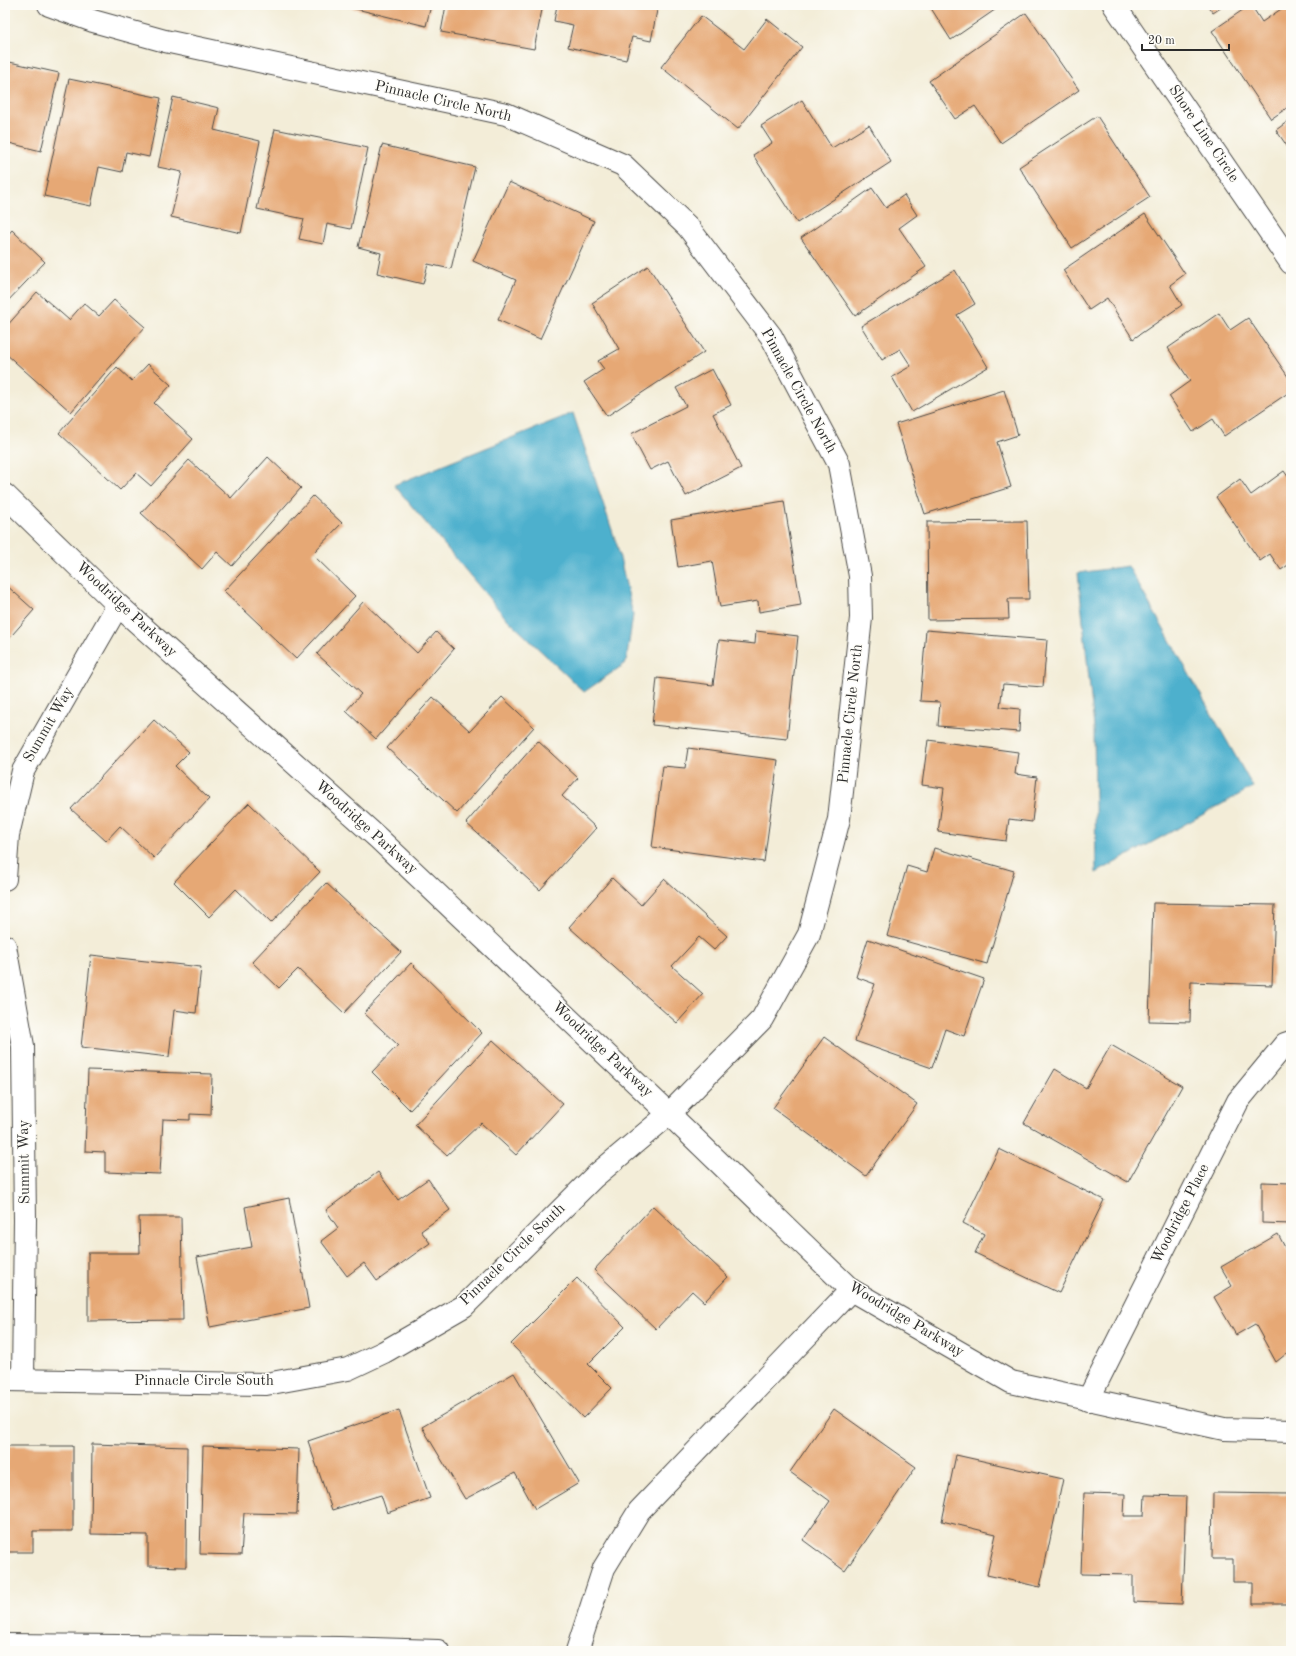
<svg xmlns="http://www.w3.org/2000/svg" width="1296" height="1656" font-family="'Old Standard TT',serif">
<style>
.water{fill:#4eb0cd;stroke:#3c6e7c}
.building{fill:#e6a874}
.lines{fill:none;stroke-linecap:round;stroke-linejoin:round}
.minor-casing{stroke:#494845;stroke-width:24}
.minor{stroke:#fff;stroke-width:22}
.labels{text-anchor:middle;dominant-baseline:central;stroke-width:3;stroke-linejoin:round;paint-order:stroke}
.street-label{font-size:15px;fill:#2b2b2b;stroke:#fdfcf7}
</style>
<rect width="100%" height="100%" fill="#fdfcf7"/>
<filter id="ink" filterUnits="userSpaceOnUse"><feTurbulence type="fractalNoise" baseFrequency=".025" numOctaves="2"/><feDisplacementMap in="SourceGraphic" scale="8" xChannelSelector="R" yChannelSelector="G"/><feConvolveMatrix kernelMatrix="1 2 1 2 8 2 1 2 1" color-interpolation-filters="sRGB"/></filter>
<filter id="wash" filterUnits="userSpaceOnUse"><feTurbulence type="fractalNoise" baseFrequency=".012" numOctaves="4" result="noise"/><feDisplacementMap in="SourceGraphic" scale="16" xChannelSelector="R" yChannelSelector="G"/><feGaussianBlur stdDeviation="0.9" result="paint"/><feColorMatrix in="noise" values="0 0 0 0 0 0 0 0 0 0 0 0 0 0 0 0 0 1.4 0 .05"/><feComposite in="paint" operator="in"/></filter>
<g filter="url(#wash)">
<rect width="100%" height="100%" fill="#f3edd8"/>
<g class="water">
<polygon points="573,413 617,545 633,615 626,663 584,692 504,616 394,485"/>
<polygon points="1128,566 1253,787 1096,873 1094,727 1078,573"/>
</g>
<g id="blocks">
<g class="building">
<polygon points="340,5 431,5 426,26"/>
<polygon points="446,5 543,5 534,49 441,32"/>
<polygon points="557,5 658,5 651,41 632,37 626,60 568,47 573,25 554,21"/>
<polygon points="929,5 1002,5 951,40"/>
<polygon points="1207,5 1225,5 1213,13"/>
<polygon points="1250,5 1251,5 1262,22 1287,5 1291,5 1291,105 1271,119 1212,31"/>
<polygon points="1026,13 1079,90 1001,143 975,106 955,119 929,81"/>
<polygon points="701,16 744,49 767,19 802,47 738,129 661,67"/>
<polygon points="5,61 59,73 41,151 5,142"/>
<polygon points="69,79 161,98 149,157 126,152 122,172 99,167 91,206 44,196"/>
<polygon points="173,97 219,108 214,130 260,141 241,233 171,217 182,172 158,167"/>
<polygon points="802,100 832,148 869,125 891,162 797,223 753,155 772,143 761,126"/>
<polygon points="1097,116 1150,197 1072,248 1019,167"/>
<polygon points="1291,119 1291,152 1276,130"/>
<polygon points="275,129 368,148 351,229 327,224 323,244 299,239 304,219 257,209"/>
<polygon points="382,145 475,167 451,269 428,264 423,284 377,273 381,253 358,247"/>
<polygon points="509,182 594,221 540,339 498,320 516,280 473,261"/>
<polygon points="872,188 886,208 904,195 917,215 899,228 926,267 855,316 801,238"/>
<polygon points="1145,214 1185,274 1170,285 1182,305 1133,339 1107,298 1089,310 1063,270"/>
<polygon points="12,230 45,262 5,304 5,238"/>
<polygon points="648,266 704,352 607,416 584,382 604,369 598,361 619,349 592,303"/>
<polygon points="955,270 975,304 957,315 988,367 912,412 892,377 911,366 900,349 882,360 861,326"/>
<polygon points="37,292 69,320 84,303 99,316 114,300 145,327 71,412 5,353 5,328"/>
<polygon points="1219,313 1230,330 1248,318 1291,381 1291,391 1224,436 1213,419 1193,432 1169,396 1190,381 1168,348"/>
<polygon points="148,364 171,385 154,403 193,439 151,486 136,473 120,490 59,433 117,367 132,381"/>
<polygon points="712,369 731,405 713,414 741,468 686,496 668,461 650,470 631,434 686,406 676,388"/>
<polygon points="1004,390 1018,435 997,442 1011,487 925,514 896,424"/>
<polygon points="268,457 301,488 232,566 217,552 202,569 141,513 189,460 231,498"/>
<polygon points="1284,471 1291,481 1291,563 1281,570 1270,554 1260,561 1216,497 1240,479 1251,495"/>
<polygon points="313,496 342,523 312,554 355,596 296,659 224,591"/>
<polygon points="784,501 801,605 759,612 758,601 720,607 712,561 678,567 671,520"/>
<polygon points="1027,521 1029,599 1008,599 1009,619 928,620 927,522"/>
<polygon points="5,584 34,610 5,643"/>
<polygon points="363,602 417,653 436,632 454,649 376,739 346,711 361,694 317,654"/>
<polygon points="926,630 1047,640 1043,687 1003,684 1000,707 1020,709 1019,732 938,726 940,702 920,701"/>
<polygon points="756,631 798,636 787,739 652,725 657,678 713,685 719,640 755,644"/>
<polygon points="433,697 470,731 502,697 534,727 457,813 387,748"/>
<polygon points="154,720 189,752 175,766 209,799 154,858 120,826 106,841 71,809"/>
<polygon points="928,740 1018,752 1015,774 1037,777 1032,822 1009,819 1006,841 938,832 944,788 922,785"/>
<polygon points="538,741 578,778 562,796 596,828 540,890 466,823"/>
<polygon points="688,748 778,760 764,862 652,847 663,766 685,768"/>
<polygon points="249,803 320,872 271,923 236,889 209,917 174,882"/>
<polygon points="934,848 1014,871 987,964 887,936 907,866 927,872"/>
<polygon points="612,878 641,905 664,879 727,936 714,950 699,937 672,966 703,994 677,1023 569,927"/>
<polygon points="326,883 401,952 344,1013 298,969 279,988 252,962"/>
<polygon points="1153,903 1275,905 1272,985 1191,982 1190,1022 1149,1021"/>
<polygon points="868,939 984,979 964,1036 945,1029 932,1068 855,1041 875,984 856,977"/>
<polygon points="91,955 201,967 196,1013 174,1010 169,1057 81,1047"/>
<polygon points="411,963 482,1033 410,1110 372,1072 398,1045 364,1013"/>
<polygon points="824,1037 917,1104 866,1176 773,1108"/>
<polygon points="493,1040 563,1104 516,1155 481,1123 447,1155 415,1125"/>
<polygon points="1111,1045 1182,1086 1128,1182 1024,1123 1055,1069 1086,1088"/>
<polygon points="88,1070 212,1074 211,1115 190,1114 190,1120 163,1119 160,1174 105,1172 105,1152 85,1151"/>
<polygon points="999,1149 1104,1200 1059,1293 975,1253 984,1234 963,1223"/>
<polygon points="378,1172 398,1200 428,1179 450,1210 421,1231 430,1243 377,1281 364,1263 347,1276 321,1241 338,1228 326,1210"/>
<polygon points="1262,1182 1291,1183 1291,1224 1262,1223"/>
<polygon points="289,1198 309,1308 210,1327 197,1257 252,1247 245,1207"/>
<polygon points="653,1206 728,1277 704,1302 692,1291 656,1329 594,1270"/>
<polygon points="139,1217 181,1217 183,1320 88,1321 88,1253 140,1253"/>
<polygon points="1278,1234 1288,1253 1291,1252 1291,1350 1276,1362 1255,1324 1236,1335 1214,1297 1232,1286 1221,1267"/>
<polygon points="577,1278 625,1327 588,1364 612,1388 583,1418 511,1344"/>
<polygon points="514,1373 579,1483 535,1509 515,1473 465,1499 422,1427"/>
<polygon points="834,1409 916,1467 845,1571 803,1540 830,1501 790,1472"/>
<polygon points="399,1410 430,1498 387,1513 381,1495 332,1510 308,1441"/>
<polygon points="92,1444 187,1447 186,1567 148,1566 148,1535 91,1534"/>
<polygon points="5,1446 73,1446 73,1531 33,1531 33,1552 5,1552"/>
<polygon points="203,1446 299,1449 297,1514 244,1513 241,1555 200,1554"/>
<polygon points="956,1455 1063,1479 1040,1587 987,1575 996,1534 942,1521"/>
<polygon points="1084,1493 1125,1494 1124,1516 1144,1516 1145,1495 1186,1496 1182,1604 1133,1602 1133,1575 1081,1574"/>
<polygon points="1213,1493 1291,1494 1291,1604 1253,1604 1253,1582 1233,1582 1233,1559 1212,1559"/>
</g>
</g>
</g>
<g filter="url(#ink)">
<use href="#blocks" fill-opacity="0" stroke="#494845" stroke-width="1"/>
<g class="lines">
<defs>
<g id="minor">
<polyline points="1114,5 1291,263"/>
<polyline points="5,495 118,605 378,838 669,1114 851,1290 1011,1382 1224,1429 1291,1431"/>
<polyline points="5,879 8,835 23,771 118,605"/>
<polyline points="5,946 23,1046 25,1220 23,1380"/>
<polyline points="5,1380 266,1384 348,1369 384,1352 464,1306 594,1177 669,1114 762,1019 809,934 839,819 861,618 860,576 839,464 771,336 688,227 623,165 506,114 165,41 93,21 49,5"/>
<polyline points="1088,1400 1238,1101 1285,1044 1291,1042"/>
<polyline points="5,1645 340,1648 438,1651"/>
<polyline points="577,1651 604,1568 639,1511 851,1290"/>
</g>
</defs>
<use href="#minor" class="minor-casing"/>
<use href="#minor" class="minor"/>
</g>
</g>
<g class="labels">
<g class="street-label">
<text transform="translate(443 102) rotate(13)">Pinnacle Circle North</text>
<text transform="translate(1203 134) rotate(56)">Shore Line Circle</text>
<text transform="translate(798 391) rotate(61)">Pinnacle Circle North</text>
<text transform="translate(126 610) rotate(43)">Woodridge Parkway</text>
<text transform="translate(851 714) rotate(-84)">Pinnacle Circle North</text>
<text transform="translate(49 725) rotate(-60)">Summit Way</text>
<text transform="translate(366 828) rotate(42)">Woodridge Parkway</text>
<text transform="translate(602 1050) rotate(43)">Woodridge Parkway</text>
<text transform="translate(25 1162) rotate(-91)">Summit Way</text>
<text transform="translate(1181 1214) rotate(-63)">Woodridge Place</text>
<text transform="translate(513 1255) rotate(-44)">Pinnacle Circle South</text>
<text transform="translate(906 1320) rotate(31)">Woodridge Parkway</text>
<text x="204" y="1381">Pinnacle Circle South</text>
</g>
</g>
<rect width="1296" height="1656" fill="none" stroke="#fdfcf7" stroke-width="20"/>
<path d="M1142 44v6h87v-6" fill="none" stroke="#2b2b2b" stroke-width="2"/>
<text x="1148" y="44" font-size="12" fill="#2b2b2b" stroke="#fdfcf7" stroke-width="3" paint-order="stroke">20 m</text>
</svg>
